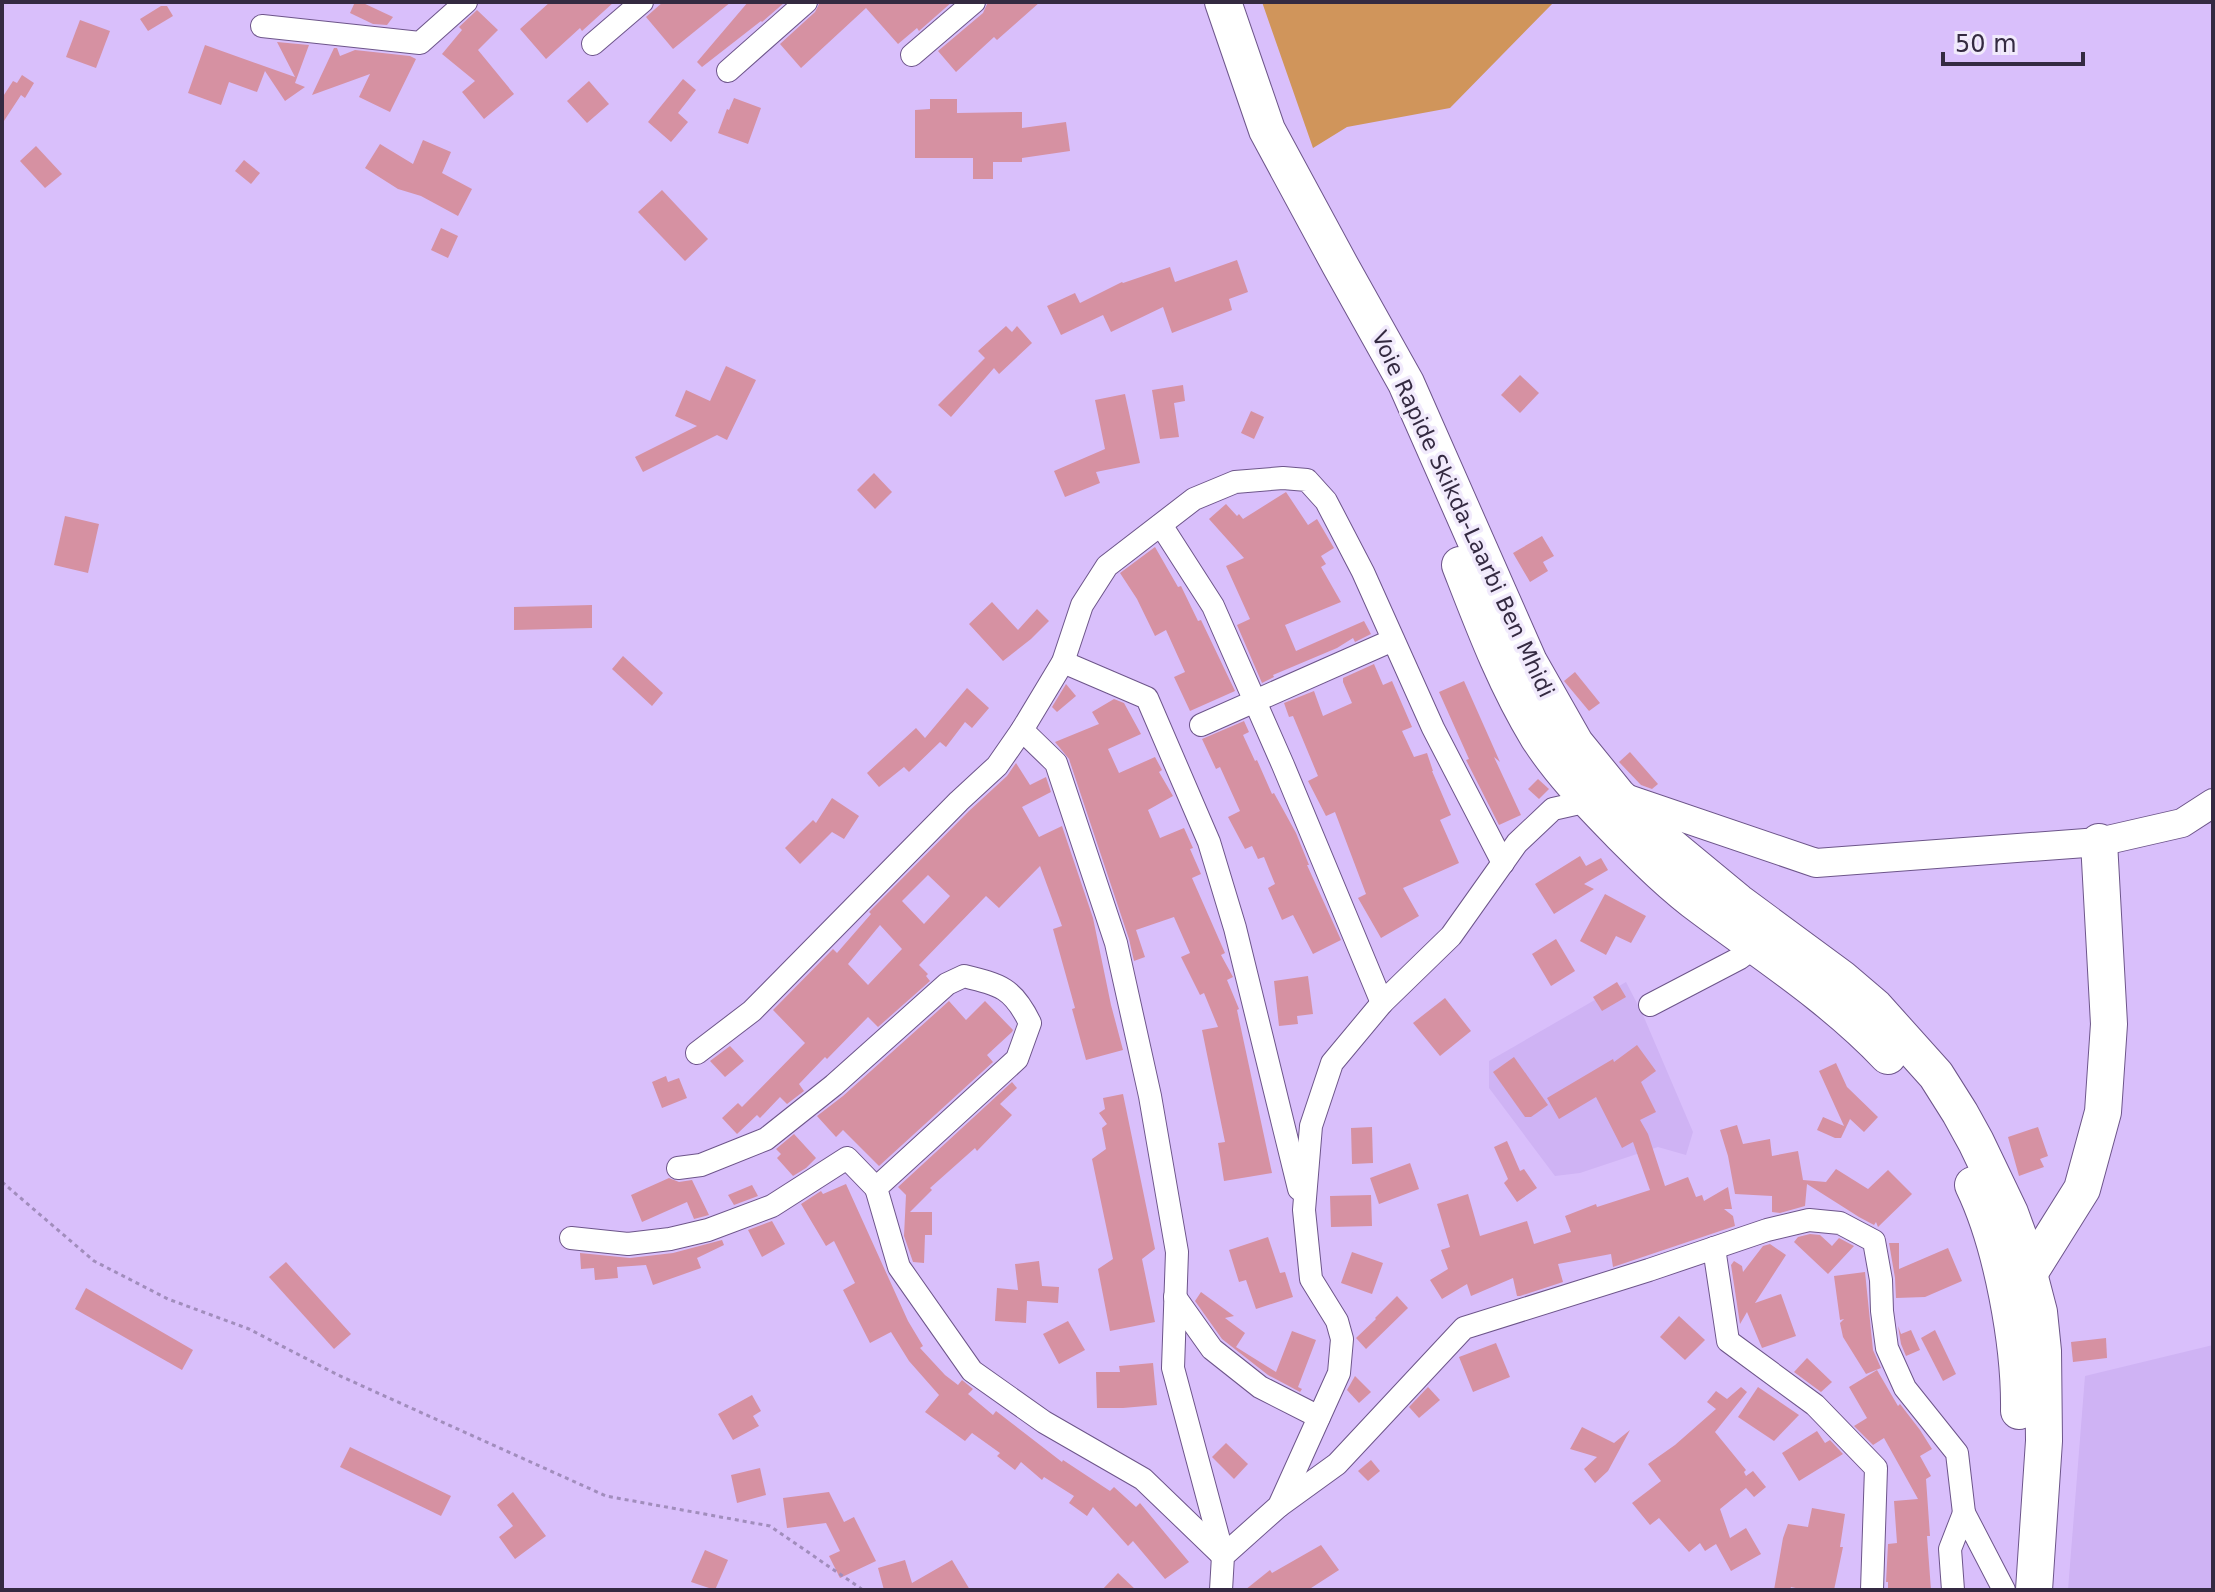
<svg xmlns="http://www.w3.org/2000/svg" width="2215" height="1592" font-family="'DejaVu Sans',sans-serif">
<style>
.built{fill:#cfb3f4}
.green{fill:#d0955b}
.building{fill:#d691a2;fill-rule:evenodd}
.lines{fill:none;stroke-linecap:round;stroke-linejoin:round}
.minor-casing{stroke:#6d558a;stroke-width:24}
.tertiary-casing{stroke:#6d558a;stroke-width:30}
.trunk-casing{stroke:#6d558a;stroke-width:38}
.path{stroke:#a18dbc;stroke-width:3;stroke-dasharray:4 4;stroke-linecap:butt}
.minor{stroke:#fff;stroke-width:22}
.tertiary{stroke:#fff;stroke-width:28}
.trunk{stroke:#fff;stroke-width:36}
.labels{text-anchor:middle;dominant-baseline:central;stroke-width:7;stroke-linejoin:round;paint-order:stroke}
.street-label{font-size:22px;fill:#342a41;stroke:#f1eafc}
</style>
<rect width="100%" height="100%" fill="#d9bffb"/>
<g class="built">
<polygon points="1626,982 1643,1015 1693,1132 1686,1155 1658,1147 1580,1173 1555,1176 1489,1088 1489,1061"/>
<polygon points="2213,1345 2213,1590 2068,1590 2085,1376"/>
</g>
<polygon class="green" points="1262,2 1554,2 1450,108 1347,127 1313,148"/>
<g class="building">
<polygon points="355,2 361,2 393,17 387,25 373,24 350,13"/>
<polygon points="550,2 614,2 582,31 580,28 546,59 520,29"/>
<polygon points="663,2 731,2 673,49 646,17"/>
<polygon points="748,2 785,2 762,22 761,21 702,67 697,62"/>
<polygon points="820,2 952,2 919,31 917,28 898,44 866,8 801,68 780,44 815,12"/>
<polygon points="988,2 1040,2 997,40 994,37 956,72 938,51 983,13"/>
<polygon points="161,6 167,6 173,16 148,31 140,19"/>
<polygon points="477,10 498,30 478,50 514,94 484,119 462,92 475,81 442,54 462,30 459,27"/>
<polygon points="80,20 110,31 96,68 66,57"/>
<polygon points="277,42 309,45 295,83 305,87 285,101 265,71 257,92 229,82 221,105 188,93 205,45 295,77"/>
<polygon points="334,48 337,48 340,56 355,50 410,56 416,59 390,112 359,97 370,74 312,95"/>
<polygon points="22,75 34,83 25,98 21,95 2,124 2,98 13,81 17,83"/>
<polygon points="683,79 696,90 678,113 688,122 671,142 648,122"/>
<polygon points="589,81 609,104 587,123 567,101"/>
<polygon points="734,98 761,108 748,144 718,133 727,109 729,110"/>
<polygon points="930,99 957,99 957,113 1022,112 1022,128 1066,122 1070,151 1022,158 1022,162 993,162 993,179 973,179 973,158 915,158 915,110 930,109"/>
<polygon points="423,140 451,152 442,173 472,189 458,216 421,196 398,189 365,168 380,144 413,164"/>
<polygon points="36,146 62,174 45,188 20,161"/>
<polygon points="244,160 260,173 251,184 235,171"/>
<polygon points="662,190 708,239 685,261 638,212"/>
<polygon points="441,228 458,236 448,258 431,250"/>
<polygon points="1237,260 1248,292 1229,299 1232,310 1172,333 1163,307 1111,332 1103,315 1061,335 1047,306 1075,293 1080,303 1122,282 1123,283 1170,267 1175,282"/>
<polygon points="1006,326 1012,332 1017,326 1032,343 999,374 994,368 951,417 938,405 985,358 978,351"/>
<polygon points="726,366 756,380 727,440 717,435 643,472 635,457 697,426 675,416 686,390 710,401"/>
<polygon points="1520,375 1539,393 1520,413 1501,395"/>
<polygon points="1183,385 1185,401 1174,403 1179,437 1160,439 1152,390"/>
<polygon points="1125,394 1140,463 1096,472 1100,483 1065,497 1054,471 1105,449 1095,400"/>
<polygon points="1251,411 1264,417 1254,439 1241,433"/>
<polygon points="874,473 892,492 875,509 857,490"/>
<polygon points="1286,492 1308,525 1317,519 1334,548 1321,556 1326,564 1321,567 1341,602 1285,625 1296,651 1364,621 1371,634 1355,642 1353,638 1337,648 1273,675 1274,677 1262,683 1237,625 1250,619 1226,566 1244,558 1209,519 1226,504 1237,516 1239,514 1243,519"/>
<polygon points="65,516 99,524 88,573 54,565"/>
<polygon points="1542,536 1554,556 1543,562 1548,571 1530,582 1513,553"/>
<polygon points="1155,547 1178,587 1181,586 1198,621 1201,620 1235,691 1190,711 1174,677 1185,672 1166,630 1155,636 1137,599 1120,573"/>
<polygon points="992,602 1018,630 1037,609 1049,621 1031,639 1003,661 969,624"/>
<polygon points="592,605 592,628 514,630 514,607"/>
<polygon points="623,656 663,693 652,706 612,669"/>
<polygon points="1374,664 1383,685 1392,681 1412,727 1402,731 1414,757 1427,753 1433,771 1432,771 1451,815 1440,820 1459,863 1403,888 1419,916 1381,938 1358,898 1366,894 1335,812 1326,816 1308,781 1318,776 1293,716 1289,717 1284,703 1314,691 1323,716 1352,703 1343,682 1343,678"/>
<polygon points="1575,672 1600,703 1589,711 1564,681"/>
<polygon points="1464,681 1500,762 1494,757 1521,815 1499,825 1466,760 1469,759 1439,692"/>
<polygon points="1066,684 1076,696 1057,712 1052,707"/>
<polygon points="967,688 989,708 972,728 965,722 946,747 940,742 909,772 904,767 879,787 867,773 916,728 925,738"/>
<polygon points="1114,699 1124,703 1141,734 1108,749 1119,773 1155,757 1162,770 1159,772 1173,796 1148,810 1160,838 1184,828 1193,848 1190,849 1201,874 1192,878 1225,953 1221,955 1233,977 1227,980 1239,1009 1237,1010 1272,1173 1224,1181 1218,1143 1225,1142 1202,1030 1218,1027 1204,993 1200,995 1181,957 1190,953 1174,917 1136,930 1145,957 1134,961 1129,939 1069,759 1055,742 1099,724 1092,712"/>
<polygon points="1244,721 1249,732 1243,735 1255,761 1257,760 1272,794 1274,793 1296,833 1309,865 1307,865 1341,940 1313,954 1293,915 1282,920 1268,888 1275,884 1264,857 1258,859 1252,846 1245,849 1228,817 1240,811 1220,767 1216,769 1202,739"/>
<polygon points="1630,752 1658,784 1652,789 1641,785 1619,762"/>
<path d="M1016 763 1030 785 1046 777 1051 792 1022 807 1039 837 1062 826 1093 918 1111 1005 1123 1050 1086 1060 1072 1009 1075 1008 1053 929 1062 926 1040 866 999 908 986 896 919 965 928 974 926 976 930 981 878 1027 868 1017 827 1059 825 1057 799 1084 804 1091 787 1104 780 1097 760 1118 757 1115 737 1134 722 1118 738 1103 742 1107 805 1043 773 1010 833 949 837 953 871 914 869 912 969 811 1007 776ZM928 875 950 896 924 924 902 901ZM880 925 902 949 868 985 848 964Z"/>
<polygon points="1538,779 1549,789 1539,799 1528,789"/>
<polygon points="832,798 859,816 844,839 832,832 800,864 785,848 813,820 816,823"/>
<polygon points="1580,856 1586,866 1601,858 1608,870 1584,884 1594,889 1554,914 1535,884"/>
<polygon points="1605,894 1646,916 1631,943 1616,936 1606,955 1580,941"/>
<polygon points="1556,939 1575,971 1551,986 1532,954"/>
<polygon points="1308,976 1313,1014 1297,1016 1298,1024 1279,1026 1274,981"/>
<polygon points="1617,982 1626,997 1602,1011 1593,997"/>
<polygon points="1445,998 1471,1031 1440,1056 1413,1023"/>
<polygon points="949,1001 966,1020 985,1001 1013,1030 1012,1032 987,1055 993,1062 879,1166 843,1130 836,1137 817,1116 843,1096"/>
<polygon points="1637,1045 1656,1071 1641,1082 1656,1112 1640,1120 1648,1134 1665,1186 1688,1177 1696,1197 1702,1195 1704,1201 1728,1187 1732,1209 1724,1209 1733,1216 1735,1226 1613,1267 1611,1254 1558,1264 1563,1282 1520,1296 1517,1296 1513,1278 1471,1296 1467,1284 1442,1299 1430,1280 1448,1269 1441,1250 1450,1247 1437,1204 1468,1194 1480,1236 1527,1221 1534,1244 1571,1232 1565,1216 1596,1204 1597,1207 1650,1190 1633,1142 1622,1148 1596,1097 1559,1119 1547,1098 1613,1059 1614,1062"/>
<polygon points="730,1046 744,1061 725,1077 710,1061"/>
<polygon points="1514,1057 1548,1105 1531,1117 1525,1117 1493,1072"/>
<polygon points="1836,1063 1847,1087 1878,1117 1864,1132 1850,1119 1841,1138 1835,1138 1817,1130 1823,1117 1844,1126 1819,1071"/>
<polygon points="666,1076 668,1082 679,1078 687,1098 662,1108 652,1082"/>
<polygon points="1012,1082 1017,1088 1000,1104 1012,1115 977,1151 975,1148 930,1188 932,1190 910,1212 932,1212 932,1235 925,1235 924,1263 913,1262 904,1236 906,1195 898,1187"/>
<polygon points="1123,1094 1155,1249 1142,1259 1155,1322 1110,1331 1098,1269 1113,1259 1092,1159 1106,1149 1102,1128 1107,1124 1099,1113 1105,1109 1103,1098"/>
<polygon points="1737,1125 1743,1144 1770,1139 1772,1156 1798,1151 1803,1180 1826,1182 1836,1169 1868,1189 1888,1170 1912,1194 1878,1227 1876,1222 1874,1225 1859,1217 1807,1184 1805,1206 1780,1213 1772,1212 1772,1196 1735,1194 1728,1156 1720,1130"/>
<polygon points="1372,1127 1373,1163 1352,1164 1351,1128"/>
<polygon points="2038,1127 2048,1156 2040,1159 2044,1167 2019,1176 2008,1137"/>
<polygon points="794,1134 816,1158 806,1168 793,1176 777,1158 781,1154 776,1149"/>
<polygon points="1507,1141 1520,1171 1524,1169 1537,1188 1517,1202 1504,1183 1508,1179 1494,1147"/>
<polygon points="1410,1163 1419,1189 1379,1204 1370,1178"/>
<polygon points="669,1178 679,1182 692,1180 709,1215 694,1219 687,1202 642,1222 631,1195"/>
<polygon points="846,1184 908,1321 923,1346 920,1348 945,1375 958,1385 962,1380 973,1389 968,1394 993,1415 996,1411 1062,1462 1063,1460 1110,1491 1114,1487 1136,1507 1140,1503 1189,1562 1165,1579 1133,1541 1128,1546 1093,1507 1087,1516 1069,1503 1074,1496 1044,1477 1042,1480 1021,1462 1015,1470 997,1456 1000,1453 972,1433 965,1441 925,1412 939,1395 909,1361 891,1332 870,1343 843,1290 855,1283 834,1241 826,1246 801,1204 821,1191 823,1194"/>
<polygon points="752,1185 758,1196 734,1205 728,1195"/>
<polygon points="1371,1195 1372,1226 1331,1227 1330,1196"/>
<polygon points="772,1221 785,1244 762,1257 748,1230"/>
<polygon points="1810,1234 1820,1235 1832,1246 1839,1238 1854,1246 1828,1274 1794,1242 1798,1237"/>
<polygon points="1268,1237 1280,1273 1285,1272 1293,1297 1256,1309 1246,1280 1239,1282 1229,1250"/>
<polygon points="722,1240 724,1245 697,1258 701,1268 653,1285 646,1265 617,1267 618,1278 595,1280 594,1268 581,1269 580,1253 630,1258 673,1253"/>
<polygon points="1889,1243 1899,1243 1899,1269 1948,1248 1962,1281 1925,1297 1896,1298 1895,1278"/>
<polygon points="1770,1244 1786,1255 1755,1303 1781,1294 1796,1336 1762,1348 1747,1312 1740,1324 1731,1265 1734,1261 1742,1266 1743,1272 1763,1246"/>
<polygon points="1352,1252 1383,1263 1372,1294 1341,1283"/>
<polygon points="1039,1261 1042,1286 1059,1287 1058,1303 1027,1301 1026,1323 995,1321 997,1288 1018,1290 1015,1264"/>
<polygon points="286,1262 351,1334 334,1349 269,1277"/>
<polygon points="1865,1272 1873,1350 1881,1368 1866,1374 1843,1337 1840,1323 1844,1319 1840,1320 1834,1276"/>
<polygon points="86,1288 193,1350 182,1370 75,1309"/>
<polygon points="1201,1292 1234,1316 1225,1318 1245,1333 1236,1347 1276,1372 1292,1331 1316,1340 1298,1387 1302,1389 1300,1392 1268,1375 1222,1339 1195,1301"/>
<polygon points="1397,1296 1408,1308 1366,1349 1356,1338 1376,1319 1375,1318"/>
<polygon points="1679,1316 1705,1340 1685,1360 1660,1337"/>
<polygon points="1068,1321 1085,1350 1059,1364 1043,1334"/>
<polygon points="1898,1326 1901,1334 1911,1330 1920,1350 1906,1356 1901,1344"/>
<polygon points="1935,1330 1956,1374 1943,1381 1921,1338"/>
<polygon points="2106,1338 2107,1358 2073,1362 2071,1342"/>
<polygon points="1496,1343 1510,1377 1473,1392 1459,1357"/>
<polygon points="1807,1358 1832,1382 1821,1392 1794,1372"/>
<polygon points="1153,1363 1157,1405 1123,1408 1097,1408 1096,1372 1120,1372 1119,1366"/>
<polygon points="1877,1370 1898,1406 1900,1404 1920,1430 1932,1449 1920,1456 1931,1476 1926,1479 1930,1536 1927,1536 1931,1590 1888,1590 1888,1582 1886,1582 1888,1544 1897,1543 1894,1501 1918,1499 1884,1438 1873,1445 1854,1426 1867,1418 1849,1387"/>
<polygon points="1355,1376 1371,1392 1359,1403 1347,1390"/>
<polygon points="1428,1387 1440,1400 1419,1418 1409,1407"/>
<polygon points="1741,1387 1747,1392 1715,1432 1746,1470 1744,1472 1746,1476 1753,1471 1766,1487 1754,1497 1746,1488 1720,1509 1730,1538 1746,1528 1761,1554 1731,1571 1716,1544 1705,1551 1700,1543 1689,1552 1659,1518 1650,1525 1632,1503 1661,1481 1648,1464 1675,1445 1716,1409 1707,1402 1716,1391 1727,1399"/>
<polygon points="1758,1387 1799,1415 1774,1441 1738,1417"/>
<polygon points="752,1395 761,1411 753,1416 759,1426 733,1440 718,1414"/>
<polygon points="1582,1427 1614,1443 1630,1430 1608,1471 1595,1483 1584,1469 1597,1457 1570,1449"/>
<polygon points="1817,1431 1825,1443 1830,1440 1843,1454 1799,1481 1782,1453"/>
<polygon points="1226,1443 1248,1464 1234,1479 1212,1457"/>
<polygon points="350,1447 451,1496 441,1516 340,1467"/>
<polygon points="1371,1460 1380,1471 1368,1481 1358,1471"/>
<polygon points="760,1468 766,1495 737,1503 731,1475"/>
<polygon points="513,1492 546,1536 515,1559 499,1537 513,1526 497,1505"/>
<polygon points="829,1492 844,1522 854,1517 876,1561 840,1578 829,1556 840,1551 826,1523 787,1528 783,1498"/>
<polygon points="1812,1508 1845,1514 1840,1547 1843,1547 1834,1590 1805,1590 1791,1587 1790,1590 1774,1590 1783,1538 1788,1524 1808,1527"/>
<polygon points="1321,1545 1339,1570 1308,1590 1245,1590 1270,1570 1272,1573"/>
<polygon points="705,1550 728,1560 715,1590 691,1582"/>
<polygon points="905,1560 912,1583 952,1560 970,1590 884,1590 878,1568"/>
<polygon points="1118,1573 1136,1590 1102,1590"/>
</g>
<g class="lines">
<defs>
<g id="minor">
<polyline points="262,26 420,43 466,2"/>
<polyline points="593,44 642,2"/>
<polyline points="912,55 974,2"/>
<polyline points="728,71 806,2"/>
<polyline points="1161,525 1213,606 1283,765 1382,1003"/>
<polyline points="1063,662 1147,698 1209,842 1235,928 1299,1189"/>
<polyline points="1201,725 1393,640"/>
<polyline points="1022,730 1056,763 1116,943 1150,1096 1177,1252 1173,1368 1223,1555"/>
<polyline points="1650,1005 1740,958 1756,946"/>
<polyline points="697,1053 752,1011 959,801 997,766 1022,730 1063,662 1082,605 1107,566 1194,499 1235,482 1283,478 1307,480 1326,501 1363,572 1433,728 1503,863"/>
<path d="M678 1168 701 1165 766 1139 834 1085 947 984 964 976C1001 985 1013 988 1030 1023L1017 1059 876 1188 899 1267 972 1371 1044 1422 1143 1479 1223 1556"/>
<polyline points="571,1238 628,1244 670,1239 708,1230 772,1206 847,1158 876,1188"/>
<polyline points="1714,1248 1728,1341 1815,1405 1876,1468 1872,1590"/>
<polyline points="1175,1297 1212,1349 1260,1387 1319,1417"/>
<polyline points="1279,1506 1337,1464 1464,1328 1649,1270 1767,1230 1809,1220 1840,1223 1874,1241 1881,1280 1882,1311 1887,1348 1905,1388 1957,1453 1964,1513"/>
<polyline points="1221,1590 1223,1556 1279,1506 1339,1373 1342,1339 1337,1321 1311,1279 1304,1210 1311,1126 1332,1063 1382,1003 1451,936 1517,843 1553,809 1584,802 1591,804"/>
<polyline points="1953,1590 1950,1549 1964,1513 2004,1590"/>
</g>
<polyline id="tertiary" points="1622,797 1816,863 2099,842 2182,823 2213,803"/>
<g id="trunk">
<polyline points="1223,2 1267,130 1340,265 1406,383 1529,662 1575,743 1618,796 1669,845 1738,902 1841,978 1875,1007 1936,1075 1960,1113 1976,1142 2010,1213 2021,1243 2039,1312 2043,1351 2044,1441 2034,1590"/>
<path d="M1460 565C1483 624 1505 683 1538 737 1561 773 1592 804 1621 834 1647 860 1673 886 1703 908 1766 955 1833 998 1888 1056"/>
<path d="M1973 1185C2002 1245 2020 1345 2019 1411"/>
<polyline points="2030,1272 2082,1189 2103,1112 2109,1024 2099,842"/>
</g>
</defs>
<use href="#minor" class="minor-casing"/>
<use href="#tertiary" class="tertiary-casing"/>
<use href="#trunk" class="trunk-casing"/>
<polyline class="path" points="2,1182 94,1261 168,1299 249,1329 338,1375 606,1496 770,1526 863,1590"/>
<use href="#minor" class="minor"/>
<use href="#tertiary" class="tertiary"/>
<use href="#trunk" class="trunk"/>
</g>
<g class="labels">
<g class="street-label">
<text transform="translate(1463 514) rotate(65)">Voie Rapide Skikda-Laarbi Ben Mhidi</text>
</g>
</g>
<rect width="2215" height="1592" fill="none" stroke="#342a41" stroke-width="8"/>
<path d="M1943 52v12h140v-12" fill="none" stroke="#342a41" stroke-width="4"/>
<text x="1955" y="52" font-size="24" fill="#342a41" stroke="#f1eafc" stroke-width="6" paint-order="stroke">50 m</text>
</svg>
